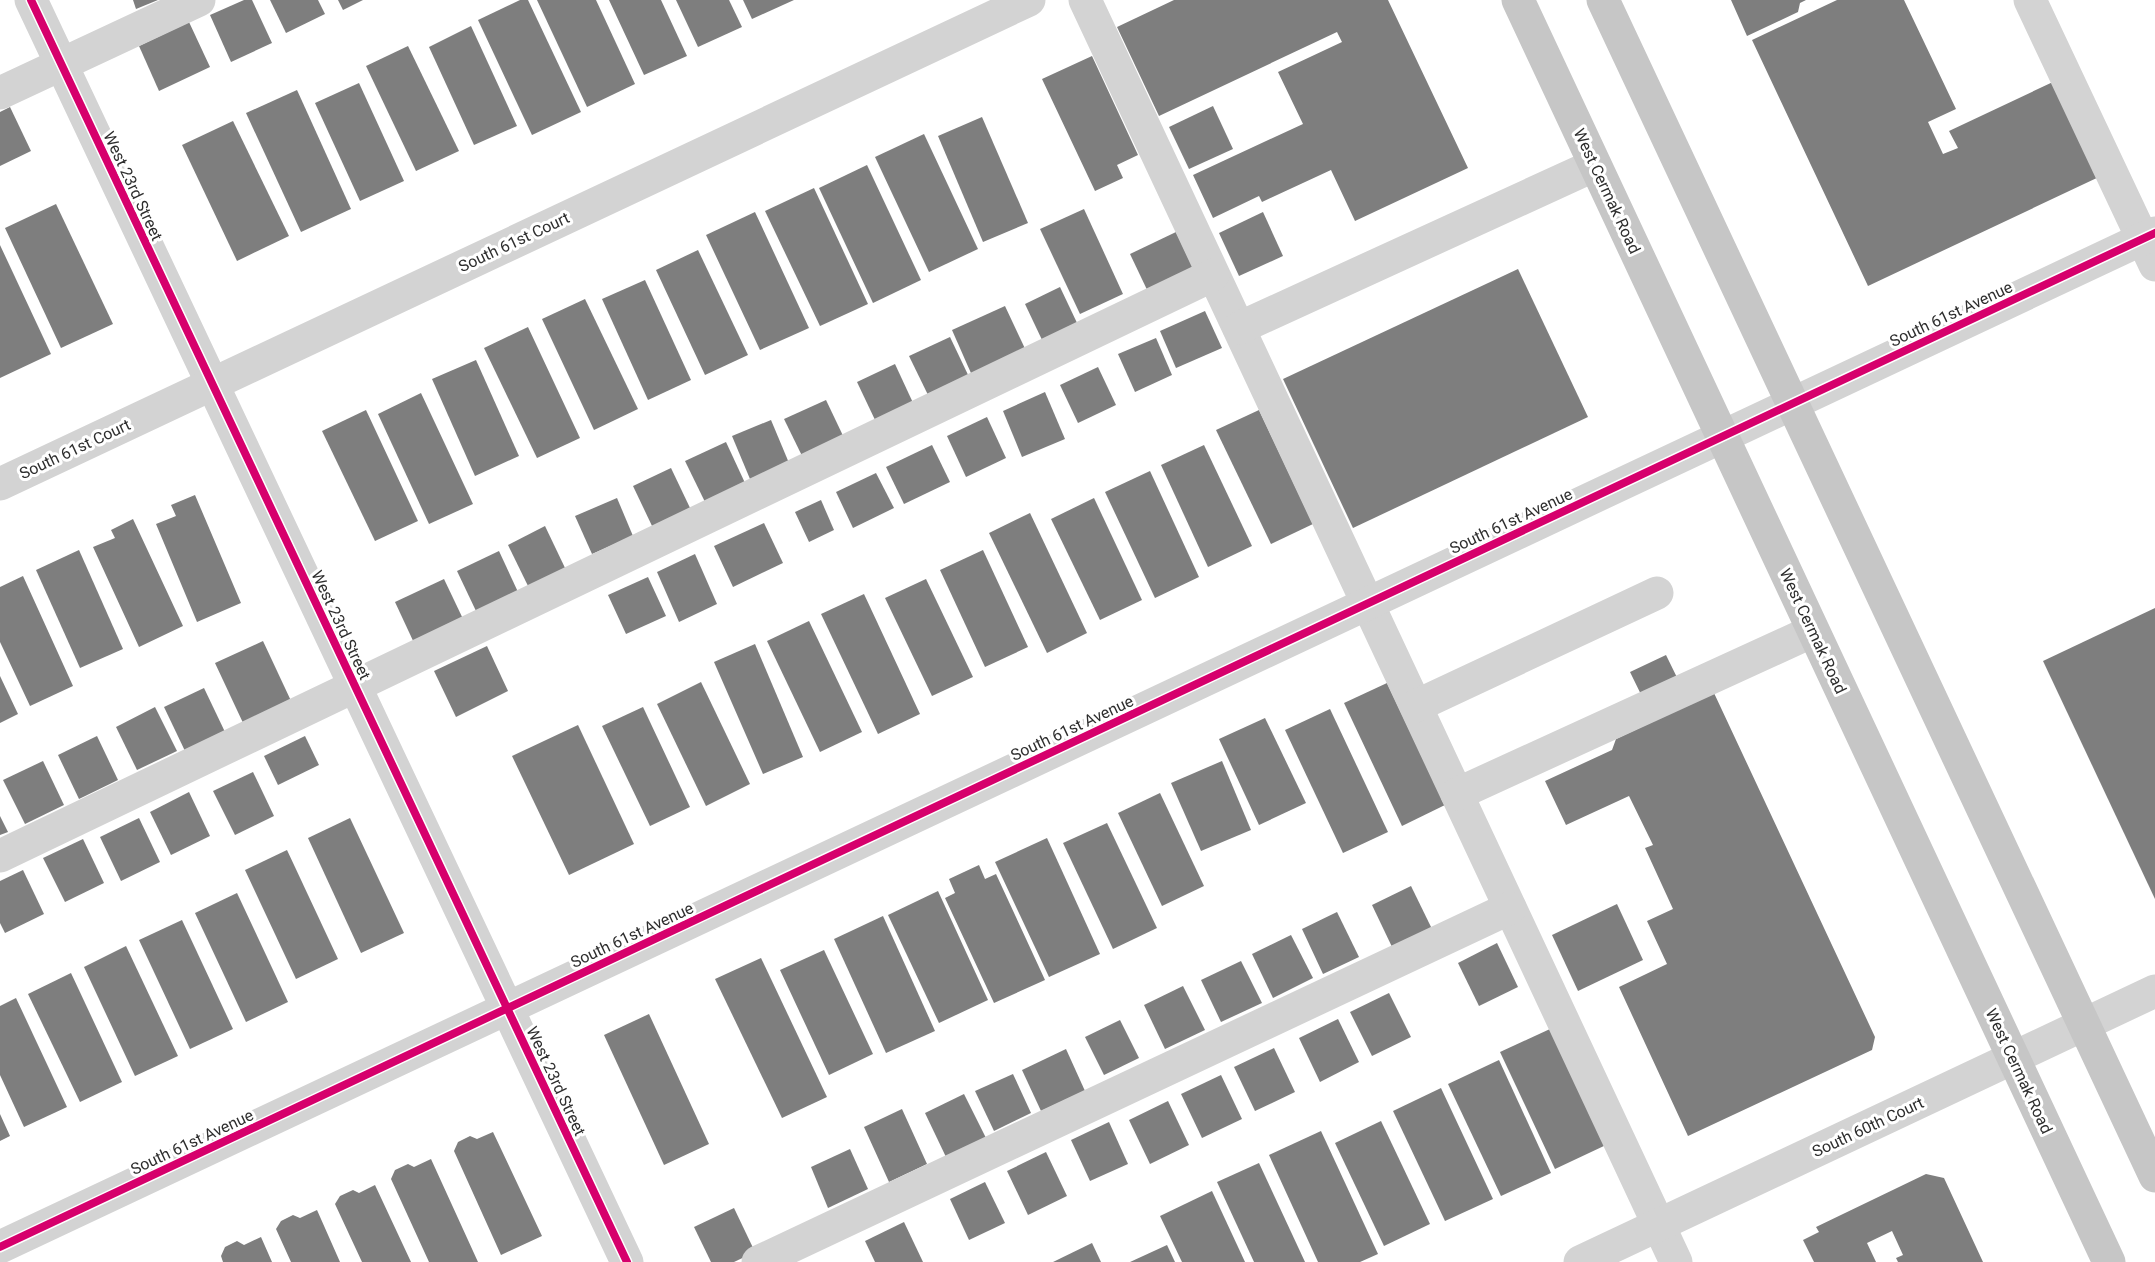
<svg xmlns="http://www.w3.org/2000/svg" width="2155" height="1262" font-family="Roboto,sans-serif">
<style>
.building{fill:#7e7e7e}
.lines{fill:none;stroke-linecap:round;stroke-linejoin:round}
.minor{stroke:#d3d3d3;stroke-width:33}
.major{stroke:#c6c6c6;stroke-width:33}
.cycleway-casing{stroke:#fff;stroke-width:11}
.cycleway{stroke:#d6006c;stroke-width:8}
.labels{text-anchor:middle;dominant-baseline:central;stroke-width:6;stroke-linejoin:round;paint-order:stroke}
.street-label{font-size:16px;fill:#2e2e2e;stroke:#fff}
</style>
<rect width="100%" height="100%" fill="#fff"/>
<g class="building">
<polygon points="133,0 158,0 136,9"/>
<polygon points="244,0 252,0 272,43 231,62 210,15"/>
<polygon points="270,0 318,0 325,14 286,33"/>
<polygon points="338,0 363,0 343,10"/>
<polygon points="520,0 528,0 581,112 532,135 478,20"/>
<polygon points="537,0 596,0 635,84 587,107"/>
<polygon points="609,0 661,0 687,56 644,75"/>
<polygon points="676,0 729,0 742,27 698,47"/>
<polygon points="743,0 794,0 752,19"/>
<polygon points="1174,0 1388,0 1468,168 1355,221 1331,170 1262,202 1259,196 1213,218 1193,175 1303,124 1278,72 1342,42 1337,32 1159,116 1117,27"/>
<polygon points="1731,0 1806,0 1800,3 1798,12 1747,36"/>
<polygon points="1837,0 1904,0 1956,109 1928,122 1943,154 1958,148 1949,131 2055,81 2101,176 1868,286 1752,40"/>
<polygon points="189,22 210,67 159,91 139,46"/>
<polygon points="471,26 517,126 474,145 429,47"/>
<polygon points="408,46 459,151 416,171 366,66"/>
<polygon points="1092,56 1138,155 1117,165 1123,178 1095,191 1042,79"/>
<polygon points="359,83 404,181 360,201 315,103"/>
<polygon points="297,90 351,209 301,232 246,113"/>
<polygon points="1213,106 1233,149 1189,169 1169,127"/>
<polygon points="10,107 31,151 0,166 0,112"/>
<polygon points="982,117 1028,223 983,242 938,136"/>
<polygon points="233,121 289,236 237,261 182,145"/>
<polygon points="924,134 978,249 929,272 875,157"/>
<polygon points="867,165 921,280 873,303 819,188"/>
<polygon points="814,188 868,304 820,326 765,211"/>
<polygon points="56,204 113,324 61,348 5,228"/>
<polygon points="1084,209 1123,294 1080,314 1040,229"/>
<polygon points="755,212 809,328 760,350 706,235"/>
<polygon points="1263,212 1283,256 1239,276 1219,233"/>
<polygon points="1176,232 1196,274 1150,296 1130,254"/>
<polygon points="0,245 51,354 0,378"/>
<polygon points="698,250 748,355 705,375 656,270"/>
<polygon points="1518,269 1588,417 1353,528 1283,379"/>
<polygon points="645,280 691,380 648,400 602,299"/>
<polygon points="1060,287 1078,325 1043,342 1025,304"/>
<polygon points="585,299 638,409 594,430 542,319"/>
<polygon points="1005,306 1028,355 974,380 952,330"/>
<polygon points="1205,311 1222,348 1176,368 1160,331"/>
<polygon points="528,327 580,438 537,458 484,348"/>
<polygon points="950,337 970,379 929,397 909,356"/>
<polygon points="1156,338 1172,375 1135,392 1118,354"/>
<polygon points="476,360 519,456 475,476 432,379"/>
<polygon points="895,364 914,405 876,422 857,382"/>
<polygon points="1098,367 1116,405 1078,423 1060,385"/>
<polygon points="1045,392 1065,439 1022,457 1003,411"/>
<polygon points="421,393 473,504 429,524 378,414"/>
<polygon points="826,400 846,442 805,462 784,419"/>
<polygon points="366,410 418,521 375,541 322,431"/>
<polygon points="1259,410 1313,524 1271,544 1216,430"/>
<polygon points="987,417 1006,458 966,477 947,436"/>
<polygon points="771,420 789,463 750,479 732,436"/>
<polygon points="726,442 745,483 705,502 685,461"/>
<polygon points="932,445 950,482 904,504 886,467"/>
<polygon points="1204,445 1252,546 1208,567 1161,465"/>
<polygon points="671,468 691,510 653,528 633,486"/>
<polygon points="1150,471 1199,577 1155,598 1105,492"/>
<polygon points="876,473 894,508 853,528 836,492"/>
<polygon points="195,495 241,603 197,622 156,524 176,516 171,505"/>
<polygon points="617,498 633,536 592,554 575,516"/>
<polygon points="1094,498 1142,600 1100,620 1051,519"/>
<polygon points="821,500 834,530 809,542 795,512"/>
<polygon points="1030,513 1087,633 1047,653 989,533"/>
<polygon points="133,519 183,626 139,647 93,547 115,538 111,530"/>
<polygon points="764,523 783,563 733,587 714,546"/>
<polygon points="545,526 566,570 529,588 508,545"/>
<polygon points="79,550 123,649 80,668 36,570"/>
<polygon points="983,550 1028,647 985,667 940,570"/>
<polygon points="499,551 518,592 476,611 457,571"/>
<polygon points="695,554 717,604 679,622 657,572"/>
<polygon points="23,576 73,686 30,706 0,642 0,587"/>
<polygon points="648,577 666,616 626,634 608,595"/>
<polygon points="444,579 464,621 415,645 395,602"/>
<polygon points="926,579 973,677 932,696 885,598"/>
<polygon points="864,594 920,714 878,734 821,614"/>
<polygon points="2155,608 2155,899 2043,661"/>
<polygon points="809,621 862,732 820,752 767,641"/>
<polygon points="263,641 292,703 244,725 215,663"/>
<polygon points="755,644 803,757 763,774 714,662"/>
<polygon points="487,646 508,691 456,717 434,671"/>
<polygon points="1666,655 1690,704 1714,693 1875,1037 1872,1050 1688,1136 1619,987 1667,964 1647,921 1673,909 1645,848 1653,845 1629,796 1566,825 1545,781 1612,750 1616,739 1654,721 1630,672"/>
<polygon points="0,676 18,714 0,723"/>
<polygon points="701,682 750,784 706,806 657,704"/>
<polygon points="1387,683 1445,805 1402,826 1344,703"/>
<polygon points="204,688 225,732 185,751 164,707"/>
<polygon points="155,707 177,751 137,770 116,727"/>
<polygon points="643,707 690,807 650,826 602,726"/>
<polygon points="1330,709 1388,832 1343,853 1285,730"/>
<polygon points="1265,718 1306,803 1259,825 1219,739"/>
<polygon points="578,725 634,844 569,875 512,756"/>
<polygon points="97,736 118,780 79,799 58,755"/>
<polygon points="305,736 319,765 278,785 264,756"/>
<polygon points="43,761 64,805 25,824 3,780"/>
<polygon points="1222,761 1251,830 1201,851 1171,783"/>
<polygon points="253,772 274,816 235,835 213,791"/>
<polygon points="189,792 210,836 171,855 150,812"/>
<polygon points="1160,793 1204,886 1162,906 1118,813"/>
<polygon points="0,816 8,832 0,835"/>
<polygon points="139,818 160,862 121,881 100,837"/>
<polygon points="350,818 404,933 361,953 308,838"/>
<polygon points="1107,823 1157,928 1113,949 1063,843"/>
<polygon points="1047,838 1100,954 1049,977 995,862"/>
<polygon points="83,839 104,883 65,902 43,858"/>
<polygon points="287,850 338,959 296,979 245,870"/>
<polygon points="979,865 985,879 996,874 1045,980 994,1003 945,898 955,893 949,879"/>
<polygon points="23,870 44,914 5,933 0,923 0,881"/>
<polygon points="1411,886 1432,929 1393,949 1372,905"/>
<polygon points="938,891 988,1000 939,1023 888,915"/>
<polygon points="237,893 288,1002 246,1022 195,913"/>
<polygon points="1617,904 1643,960 1578,991 1552,935"/>
<polygon points="1337,912 1359,957 1323,974 1302,929"/>
<polygon points="883,916 935,1031 886,1053 834,939"/>
<polygon points="182,920 233,1029 190,1049 139,940"/>
<polygon points="1291,935 1313,978 1273,998 1252,954"/>
<polygon points="1497,943 1518,987 1479,1006 1458,963"/>
<polygon points="126,946 178,1056 135,1076 84,967"/>
<polygon points="824,950 873,1054 829,1075 780,970"/>
<polygon points="761,958 827,1097 782,1118 715,979"/>
<polygon points="1241,961 1262,1003 1221,1022 1201,980"/>
<polygon points="71,973 122,1082 80,1102 28,994"/>
<polygon points="1183,986 1205,1030 1165,1049 1144,1005"/>
<polygon points="1389,993 1411,1037 1372,1056 1350,1012"/>
<polygon points="16,998 67,1107 24,1127 0,1075 0,1006"/>
<polygon points="649,1014 709,1144 664,1165 604,1035"/>
<polygon points="1338,1019 1359,1062 1320,1082 1299,1038"/>
<polygon points="1120,1020 1139,1058 1104,1075 1085,1037"/>
<polygon points="1550,1029 1606,1145 1555,1169 1500,1052"/>
<polygon points="1274,1048 1295,1092 1255,1111 1234,1067"/>
<polygon points="1066,1049 1085,1091 1041,1111 1022,1070"/>
<polygon points="1499,1060 1551,1173 1501,1196 1448,1084"/>
<polygon points="1013,1074 1031,1113 994,1131 975,1091"/>
<polygon points="1221,1075 1242,1119 1202,1138 1181,1094"/>
<polygon points="1441,1088 1493,1199 1445,1221 1393,1111"/>
<polygon points="964,1094 986,1138 946,1157 925,1113"/>
<polygon points="1168,1101 1189,1145 1150,1164 1129,1120"/>
<polygon points="902,1109 927,1164 889,1182 864,1127"/>
<polygon points="0,1114 10,1136 0,1141"/>
<polygon points="1381,1121 1430,1224 1384,1246 1335,1143"/>
<polygon points="1109,1122 1128,1164 1090,1181 1071,1140"/>
<polygon points="1321,1131 1378,1254 1360,1262 1318,1262 1269,1155"/>
<polygon points="493,1132 542,1236 501,1255 454,1151 458,1142 470,1136 477,1139"/>
<polygon points="850,1149 868,1189 828,1208 811,1167"/>
<polygon points="1046,1152 1067,1196 1028,1215 1007,1171"/>
<polygon points="431,1159 478,1262 429,1262 391,1179 395,1170 408,1164 414,1167"/>
<polygon points="1259,1163 1305,1262 1254,1262 1217,1182"/>
<polygon points="1926,1174 1944,1178 1983,1262 1898,1262 1896,1258 1903,1255 1892,1231 1867,1243 1876,1262 1814,1262 1803,1240 1819,1232 1816,1227"/>
<polygon points="985,1182 1005,1223 969,1240 950,1199"/>
<polygon points="375,1185 411,1262 362,1262 335,1204 340,1196 353,1190 359,1193"/>
<polygon points="1212,1191 1245,1262 1182,1262 1160,1216"/>
<polygon points="734,1208 755,1252 734,1262 711,1262 694,1227"/>
<polygon points="317,1210 340,1262 291,1262 276,1229 281,1221 293,1215 300,1218"/>
<polygon points="904,1222 923,1262 875,1262 865,1241"/>
<polygon points="261,1237 272,1262 223,1262 221,1256 225,1247 237,1241 244,1245"/>
<polygon points="1092,1243 1101,1262 1053,1262"/>
<polygon points="1167,1245 1175,1262 1130,1262"/>
</g>
<g class="lines">
<g class="minor">
<polyline points="31,0 627,1262"/>
<polyline points="1085,0 1676,1262"/>
<polyline points="2030,0 2155,265"/>
<polyline points="0,93 199,0"/>
<polyline points="1239,328 1595,165"/>
<polyline points="0,484 1029,0"/>
<polyline points="1416,706 1657,593"/>
<polyline points="1457,794 1813,631"/>
<polyline points="0,856 1213,275"/>
<polyline points="0,1247 2155,233"/>
<polyline points="758,1262 1510,908"/>
<polyline points="1580,1262 2155,991"/>
</g>
<g class="major">
<polyline points="1518,0 2109,1262"/>
<polyline points="1603,0 2155,1176"/>
</g>
<defs>
<g id="cycleway">
<polyline points="31,0 627,1262"/>
<polyline points="0,1247 2155,233"/>
</g>
</defs>
<use href="#cycleway" class="cycleway-casing"/>
<use href="#cycleway" class="cycleway"/>
</g>
<g class="labels">
<g class="street-label">
<text transform="translate(133 186) rotate(65)">West 23rd Street</text>
<text transform="translate(1607 191) rotate(65)">West Cermak Road</text>
<text transform="translate(514 242) rotate(-25)">South 61st Court</text>
<text transform="translate(1951 314) rotate(-25)">South 61st Avenue</text>
<text transform="translate(75 449) rotate(-25)">South 61st Court</text>
<text transform="translate(1511 521) rotate(-25)">South 61st Avenue</text>
<text transform="translate(341 625) rotate(65)">West 23rd Street</text>
<text transform="translate(1813 631) rotate(65)">West Cermak Road</text>
<text transform="translate(1072 728) rotate(-25)">South 61st Avenue</text>
<text transform="translate(632 935) rotate(-25)">South 61st Avenue</text>
<text transform="translate(2019 1071) rotate(65)">West Cermak Road</text>
<text transform="translate(556 1081) rotate(65)">West 23rd Street</text>
<text transform="translate(1868 1127) rotate(-25)">South 60th Court</text>
<text transform="translate(192 1142) rotate(-25)">South 61st Avenue</text>
</g>
</g>
</svg>
